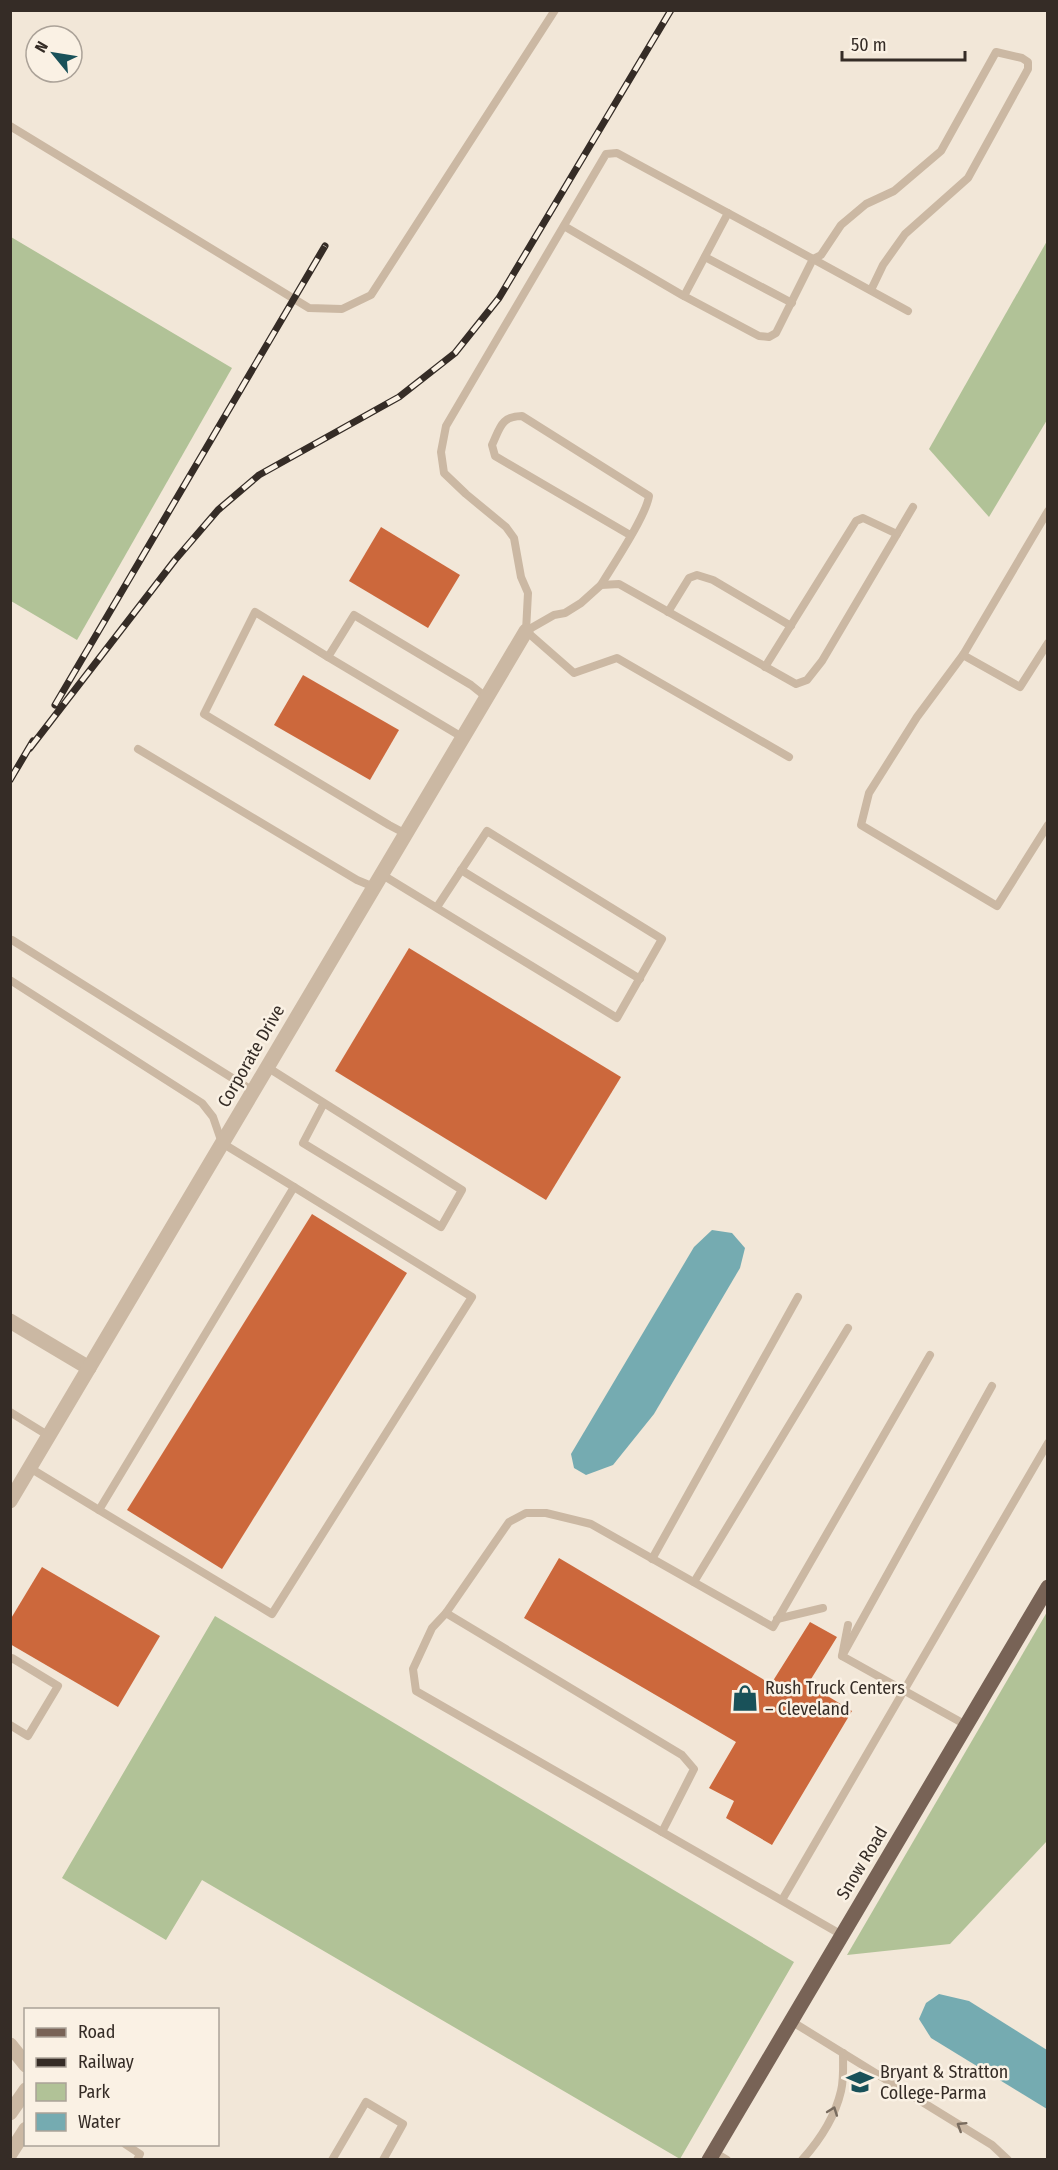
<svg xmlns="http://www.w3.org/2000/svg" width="1058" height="2170" font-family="'Fira Sans Condensed',sans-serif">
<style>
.green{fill:#b1c297}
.water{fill:#75abb1}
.building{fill:#cc683c}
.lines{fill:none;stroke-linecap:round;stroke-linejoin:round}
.lane{stroke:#cbb8a3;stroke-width:8}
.street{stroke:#cbb8a3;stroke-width:15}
.primary{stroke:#786356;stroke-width:15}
.rail-casing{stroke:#352c26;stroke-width:7}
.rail{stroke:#faf1e4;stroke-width:4.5;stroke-dasharray:14;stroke-linecap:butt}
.oneway{stroke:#786b5e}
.labels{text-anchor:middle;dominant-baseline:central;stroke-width:5;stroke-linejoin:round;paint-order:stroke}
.street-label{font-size:18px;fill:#352c26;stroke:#faf1e4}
.poi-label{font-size:18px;fill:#352c26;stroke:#faf1e4;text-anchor:start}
</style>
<rect width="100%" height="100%" fill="#f2e7d8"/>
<g class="green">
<polygon points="11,237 232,368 77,640 11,601"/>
<polygon points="1047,241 1047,420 989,517 929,449"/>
<polygon points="1047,1612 1047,1841 950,1944 847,1955"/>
<polygon points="215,1616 794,1962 680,2159 202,1880 166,1940 62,1878"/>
</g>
<g class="water">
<polygon points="712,1230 732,1233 745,1248 740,1268 654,1414 613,1465 586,1475 574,1468 571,1454 694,1247"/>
<polygon points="939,1994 969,2001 1047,2050 1047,2109 931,2038 919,2019 926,2003"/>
</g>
<g class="building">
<polygon points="381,527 460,575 428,628 349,581"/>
<polygon points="303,675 399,730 370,780 274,725"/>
<polygon points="409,948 621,1077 546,1200 335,1071"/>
<polygon points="312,1214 407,1273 222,1569 127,1510"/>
<polygon points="559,1558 771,1684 810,1622 837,1637 808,1684 852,1711 772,1845 726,1818 734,1801 709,1788 736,1742 524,1618"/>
<polygon points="42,1567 160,1636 118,1707 10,1644 10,1620"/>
</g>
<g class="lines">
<g class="lane">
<polyline points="10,126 309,308 342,309 371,295 555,10"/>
<polyline points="564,226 682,295 759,336 769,337 776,333 813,259 908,311"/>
<polyline points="705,257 792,303"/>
<polyline points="684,296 728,213"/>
<polyline points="1048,511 963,655 917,717 869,793 861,825 997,906 1048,825"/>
<path d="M601 585C613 565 646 516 649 496L522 416C501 416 500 428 492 445L495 456 630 535"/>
<polyline points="668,612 689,578 697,575 713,580 791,626"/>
<polyline points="526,631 528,593 521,577 514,538 506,527 466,494 444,473 441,452 446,426 606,154 617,153 813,259 821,255 841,225 866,204 894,191 941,151 996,52 1022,58 1028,62 1028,69 968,178 905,234 883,265 871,290"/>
<polyline points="526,631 554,615 565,613 581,603 601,585 619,584 796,684 807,680 822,661 913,507"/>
<polyline points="526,631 574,673 617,658 789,757"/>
<polyline points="963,655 1020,687 1048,643"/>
<polyline points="328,657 255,612 204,714 389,825 406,834"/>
<polyline points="765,667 856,521 863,518 897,534"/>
<polyline points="462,737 328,657 354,615 471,685 486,697"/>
<polyline points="138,749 357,880 374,887"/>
<polyline points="461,870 640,979"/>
<polyline points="381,874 617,1018 662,939 487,831 437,907"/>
<polyline points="12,940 253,1091"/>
<polyline points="10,980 202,1103 213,1117 222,1143 294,1187 99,1510 30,1468"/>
<polyline points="267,1067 286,1079 462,1190 441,1227 303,1143 324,1103"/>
<polyline points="10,1412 49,1436"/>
<polyline points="99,1510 272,1614 472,1297 294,1187"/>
<polyline points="652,1559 798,1297"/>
<polyline points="694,1582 848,1328"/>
<polyline points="446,1613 682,1755 694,1769 662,1832"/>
<polyline points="777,1619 823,1608"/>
<polyline points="848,1625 842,1656 966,1725"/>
<polyline points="842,1656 992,1386"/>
<polyline points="10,1660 12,1658 58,1686 28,1736 10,1725"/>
<polyline points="782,1900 1048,1443"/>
<polyline points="842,1935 416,1691 413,1669 432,1628 446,1613 509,1522 526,1513 546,1513 591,1524 773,1627 930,1355"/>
<polyline points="791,2021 992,2145 1008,2160"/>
<polyline points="125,2144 140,2154 137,2160"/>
<polyline points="714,2152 727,2160"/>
<polyline points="332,2160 366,2102 403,2124 383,2160"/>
<path d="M802 2160C820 2140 835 2117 841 2091 844 2079 843 2065 843 2053"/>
</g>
<g class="street">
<polyline points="10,1321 89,1368"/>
<polyline points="10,1501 526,631"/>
<polyline points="10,2045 26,2065"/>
<polyline points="10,2113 26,2090"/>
<polyline points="10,2154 26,2129"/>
</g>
<polyline class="primary" points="709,2160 1048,1587"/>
<defs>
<g id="rail">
<polyline points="55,705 325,246"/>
<polyline points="30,748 175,560 218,510 259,475 399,397 455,353 499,298 671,10"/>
<polyline points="10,780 33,741"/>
</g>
</defs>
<use href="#rail" class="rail-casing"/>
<use href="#rail" class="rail"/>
</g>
<defs><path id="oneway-chevron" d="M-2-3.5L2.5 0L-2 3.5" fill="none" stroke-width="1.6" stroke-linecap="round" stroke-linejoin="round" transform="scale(1.5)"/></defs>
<g class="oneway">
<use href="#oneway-chevron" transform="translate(833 2111) rotate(-70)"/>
<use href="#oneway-chevron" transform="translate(961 2126) rotate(-148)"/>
</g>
<defs>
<symbol id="shop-bare" viewBox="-9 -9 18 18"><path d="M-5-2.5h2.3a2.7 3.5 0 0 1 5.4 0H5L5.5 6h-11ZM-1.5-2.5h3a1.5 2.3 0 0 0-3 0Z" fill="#195159" stroke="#faf1e4" stroke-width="2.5" paint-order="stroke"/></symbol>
<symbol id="university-bare" viewBox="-9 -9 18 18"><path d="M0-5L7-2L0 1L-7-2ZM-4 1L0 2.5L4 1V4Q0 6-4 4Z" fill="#195159" stroke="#faf1e4" stroke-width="2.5" paint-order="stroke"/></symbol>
</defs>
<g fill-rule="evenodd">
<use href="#shop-bare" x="726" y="1679" width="38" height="38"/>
<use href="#university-bare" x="841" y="2063" width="38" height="38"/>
</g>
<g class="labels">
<g class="street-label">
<text transform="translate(251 1056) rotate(-60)">Corporate Drive</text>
<text transform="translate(862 1863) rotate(-59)">Snow Road</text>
</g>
<g class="poi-label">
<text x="765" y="1688">Rush Truck Centers<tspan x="765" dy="21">– Cleveland</tspan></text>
<text x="880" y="2072">Bryant &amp; Stratton<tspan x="880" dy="21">College-Parma</tspan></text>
</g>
</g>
<rect width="1058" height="2170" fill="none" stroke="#352c26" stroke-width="24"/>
<rect x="24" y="2008" width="195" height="138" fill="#faf1e4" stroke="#aba298" stroke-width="1.5"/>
<rect x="36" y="2028" width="30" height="9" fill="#786356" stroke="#aba298" stroke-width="1.5"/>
<text x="78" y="2038" font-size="18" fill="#352c26">Road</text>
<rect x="36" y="2058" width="30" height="9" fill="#352c26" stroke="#aba298" stroke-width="1.5"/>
<text x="78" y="2068" font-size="18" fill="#352c26">Railway</text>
<rect x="36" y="2083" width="30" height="18" fill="#b1c297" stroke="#aba298" stroke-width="1.5"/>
<text x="78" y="2098" font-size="18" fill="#352c26">Park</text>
<rect x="36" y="2113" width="30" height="18" fill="#75abb1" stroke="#aba298" stroke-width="1.5"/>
<text x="78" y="2128" font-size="18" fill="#352c26">Water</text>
<g transform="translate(54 54) rotate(300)"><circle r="28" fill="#faf1e4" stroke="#aba298" stroke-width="1.5"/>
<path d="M0-4.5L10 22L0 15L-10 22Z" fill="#195159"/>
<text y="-9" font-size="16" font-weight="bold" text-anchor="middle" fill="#352c26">N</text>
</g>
<path d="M842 51v9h123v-9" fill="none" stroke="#352c26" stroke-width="3"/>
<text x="851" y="51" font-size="18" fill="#352c26" stroke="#faf1e4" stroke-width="4.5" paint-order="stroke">50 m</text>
</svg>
